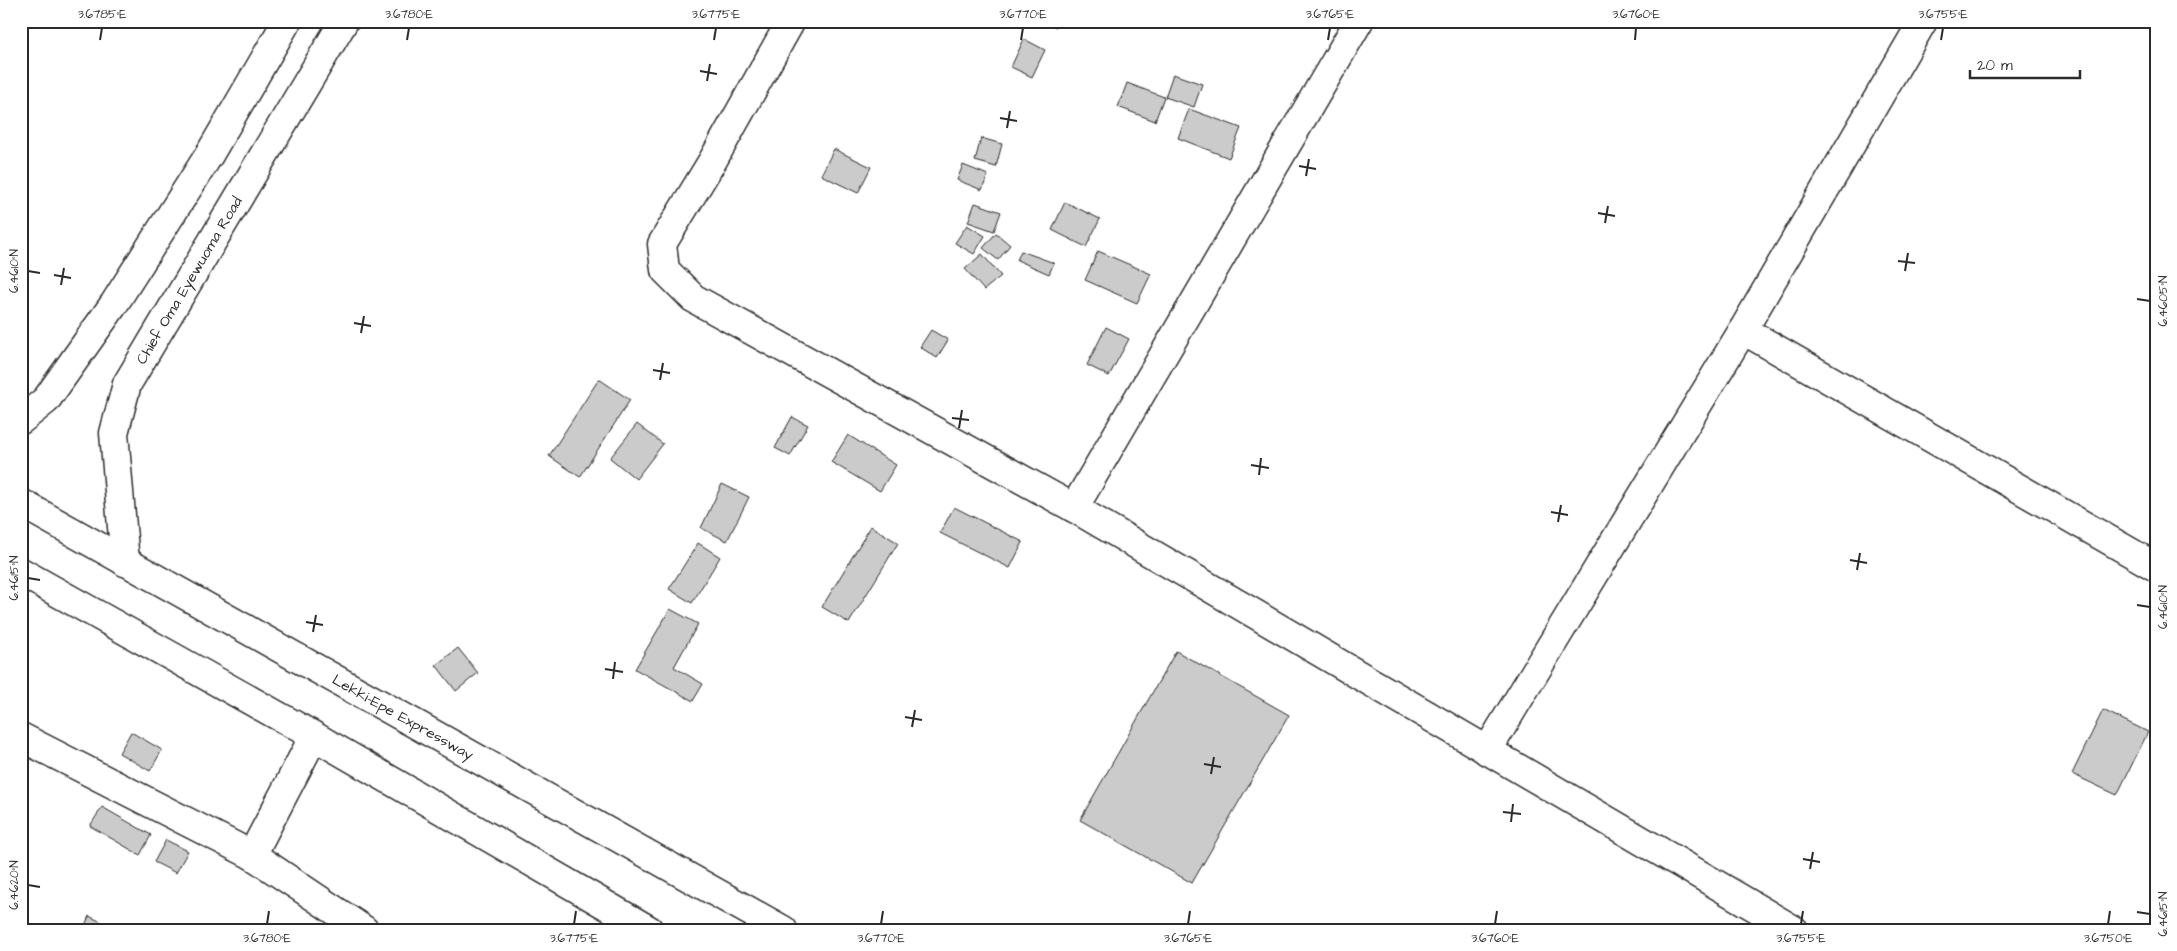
<svg xmlns="http://www.w3.org/2000/svg" width="2177" height="951" font-family="'Architects Daughter',sans-serif">
<style>
.building{fill:#cbcbcb;stroke:#2b2b2b}
.lines{fill:none;stroke-linecap:round;stroke-linejoin:round}
.street-casing{stroke:#2b2b2b;stroke-width:31}
.highway-casing{stroke:#2b2b2b;stroke-width:31}
.street{stroke:#fff;stroke-width:28}
.highway{stroke:#fff;stroke-width:28}
.ticks{fill:none;stroke:#2b2b2b;stroke-width:2}
.labels{text-anchor:middle;dominant-baseline:central;stroke-width:4;stroke-linejoin:round;paint-order:stroke}
.street-label{font-size:15px;fill:#2b2b2b;stroke:#fff}
.neatline{fill:none;stroke:#2b2b2b;stroke-width:2}
.ticks-label{font-size:12px;text-anchor:middle;fill:#2b2b2b}
</style>
<rect width="100%" height="100%" fill="#fff"/>
<filter id="ink" filterUnits="userSpaceOnUse"><feTurbulence type="fractalNoise" baseFrequency=".02" numOctaves="2"/><feDisplacementMap in="SourceGraphic" scale="10" xChannelSelector="R" yChannelSelector="G"/><feConvolveMatrix kernelMatrix="1 2 1 2 8 2 1 2 1" color-interpolation-filters="sRGB"/></filter>
<g filter="url(#ink)">
<g class="building">
<polygon points="1044,21 1059,21 1056,27"/>
<polygon points="1024,39 1045,50 1032,77 1011,67"/>
<polygon points="1173,74 1202,84 1194,107 1165,97"/>
<polygon points="1127,83 1164,97 1155,121 1118,107"/>
<polygon points="1189,109 1241,128 1229,158 1178,138"/>
<polygon points="981,138 1002,144 996,167 975,161"/>
<polygon points="834,149 871,167 858,193 821,175"/>
<polygon points="963,165 988,175 982,190 957,180"/>
<polygon points="1065,202 1100,219 1086,247 1052,230"/>
<polygon points="975,203 1001,212 994,231 968,222"/>
<polygon points="967,225 985,236 974,254 955,243"/>
<polygon points="996,233 1010,245 998,260 983,248"/>
<polygon points="1021,251 1054,263 1049,274 1017,260"/>
<polygon points="1098,251 1151,274 1137,303 1085,280"/>
<polygon points="982,254 1001,276 984,290 965,269"/>
<polygon points="1106,327 1129,339 1109,376 1087,365"/>
<polygon points="931,330 948,340 937,358 920,347"/>
<polygon points="599,379 630,400 580,477 549,456"/>
<polygon points="792,417 808,425 790,456 775,448"/>
<polygon points="637,424 663,444 636,479 610,458"/>
<polygon points="848,435 896,465 880,491 831,462"/>
<polygon points="722,484 749,497 727,541 701,528"/>
<polygon points="954,507 1023,542 1010,568 940,533"/>
<polygon points="871,526 898,543 849,623 822,607"/>
<polygon points="698,543 720,557 692,603 669,589"/>
<polygon points="670,609 698,624 674,667 703,684 693,701 635,669"/>
<polygon points="458,648 478,673 456,691 436,665"/>
<polygon points="1176,651 1289,715 1192,883 1080,820"/>
<polygon points="2103,710 2148,732 2117,795 2072,774"/>
<polygon points="131,732 162,750 150,771 119,753"/>
<polygon points="102,807 151,835 140,855 90,826"/>
<polygon points="166,840 188,851 176,873 154,862"/>
<polygon points="89,916 118,930 83,930"/>
</g>
<g class="lines">
<defs>
<g id="street">
<polyline points="791,21 713,160 662,244 665,270 693,298 1074,508 1794,930"/>
<polyline points="1743,330 2156,567"/>
<polyline points="21,420 46,400 114,304 209,155 287,21"/>
<polyline points="1074,508 1359,21"/>
<path id="s1" d="M125 562 114 433 127 384 344 21"/>
<polyline points="21,737 252,855 364,930"/>
<polyline points="1487,751 1743,330 1923,21"/>
<polyline points="252,855 314,736"/>
</g>
<g id="highway">
<path id="s2" d="M21 503 783 930"/>
<polyline points="21,572 314,736 649,930"/>
</g>
</defs>
<use href="#street" class="street-casing"/>
<use href="#highway" class="highway-casing"/>
<use href="#street" class="street"/>
<use href="#highway" class="highway"/>
</g>
</g>
<path class="ticks" d="M100 40 102 28M407 40 409 28M714 40 716 28M1021 40 1023 28M1328 40 1330 28M1635 40 1636 28M1941 40 1943 28M700 71 717 74M707 81 710 64M1000 118 1017 121M1007 128 1010 111M1299 166 1316 169M1306 176 1309 159M1598 213 1615 216M1605 223 1608 206M1898 261 1915 263M28 271 40 273M1905 271 1908 253M54 275 71 278M61 285 64 268M2137 299 2150 301M354 323 371 326M361 333 364 316M653 370 670 373M660 380 663 363M952 418 969 420M959 428 962 410M1251 465 1269 468M1259 475 1261 458M1551 512 1568 515M1558 522 1561 505M1850 560 1867 563M1857 570 1860 553M28 578 40 580M2137 605 2150 607M306 622 323 625M313 632 316 615M605 669 623 672M613 679 615 662M905 717 922 720M912 727 915 710M1204 764 1221 767M1211 774 1214 757M1503 812 1521 814M1511 822 1513 804M1803 859 1820 862M1810 869 1813 852M28 885 40 887M2137 912 2150 914M267 924 269 911M574 924 576 911M881 924 883 911M1188 924 1190 911M1495 924 1497 911M1801 924 1803 911M2108 924 2110 911"/>
<g class="labels">
<g class="street-label">
<text stroke="none"><textPath href="#s1" startOffset="301">Chief Oma Eyewuoma Road</textPath></text>
<text stroke="none"><textPath href="#s2" startOffset="438">Lekki-Epe Expressway</textPath></text>
</g>
</g>
<rect width="2177" height="951" fill="none" stroke="#fff" stroke-width="55"/>
<path d="M1970 70v8h110v-8" fill="none" stroke="#2b2b2b" stroke-width="2.5"/>
<text x="1977" y="70" font-size="15" fill="#2b2b2b" stroke="#ffffff" stroke-width="4" paint-order="stroke">20 m</text>
<rect x="28" y="28" width="2122" height="896" class="neatline"/>
<g class="ticks-label">
<text x="102" y="18">3.6785°E</text>
<text x="409" y="18">3.6780°E</text>
<text x="716" y="18">3.6775°E</text>
<text x="1023" y="18">3.6770°E</text>
<text x="1330" y="18">3.6765°E</text>
<text x="1636" y="18">3.6760°E</text>
<text x="1943" y="18">3.6755°E</text>
<text transform="translate(14 271) rotate(-90)" y="4">6.4610°N</text>
<text transform="translate(2163 301) rotate(-90)" y="4">6.4605°N</text>
<text transform="translate(14 578) rotate(-90)" y="4">6.4615°N</text>
<text transform="translate(2163 607) rotate(-90)" y="4">6.4610°N</text>
<text transform="translate(14 885) rotate(-90)" y="4">6.4620°N</text>
<text transform="translate(2163 914) rotate(-90)" y="4">6.4615°N</text>
<text x="267" y="942">3.6780°E</text>
<text x="574" y="942">3.6775°E</text>
<text x="881" y="942">3.6770°E</text>
<text x="1188" y="942">3.6765°E</text>
<text x="1495" y="942">3.6760°E</text>
<text x="1801" y="942">3.6755°E</text>
<text x="2108" y="942">3.6750°E</text>
</g>
</svg>
